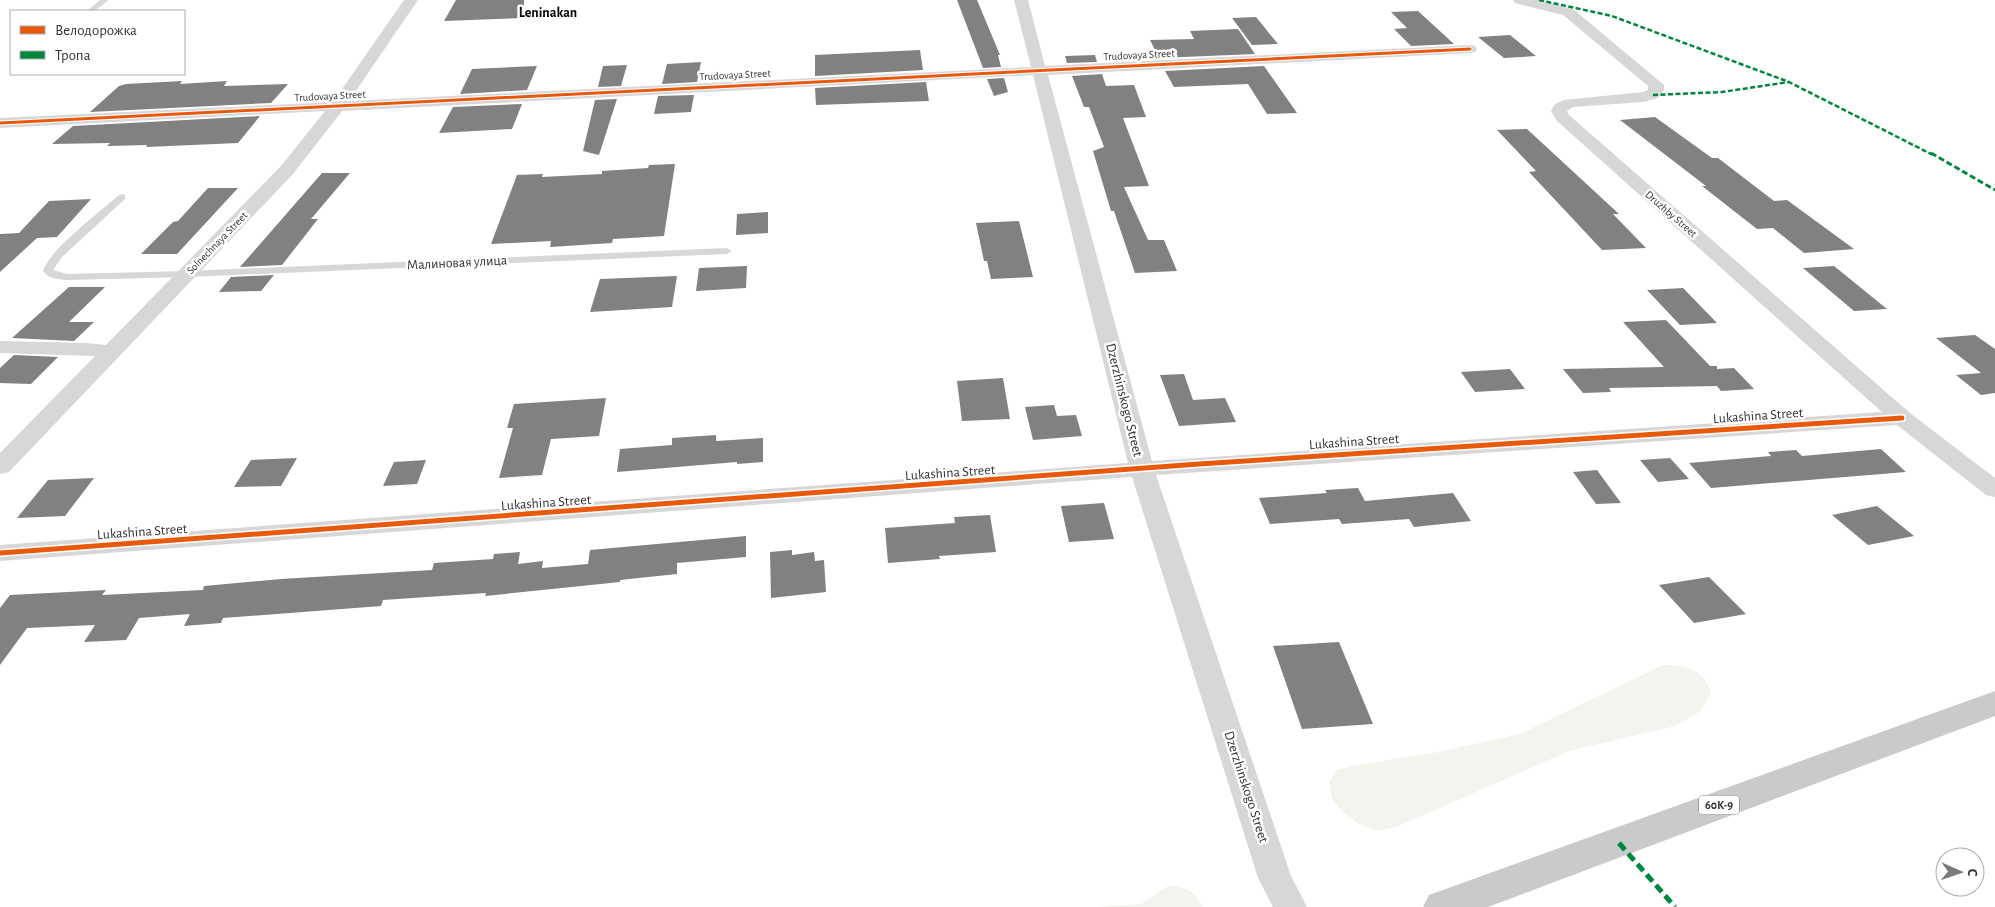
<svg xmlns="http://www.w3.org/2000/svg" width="1995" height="907" font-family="'Alegreya Sans',sans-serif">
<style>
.green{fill:#f2f5ed}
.building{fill:#818181}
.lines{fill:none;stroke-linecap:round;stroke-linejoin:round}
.lane{fill:#d7d7d7;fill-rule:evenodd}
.street{fill:#d7d7d7;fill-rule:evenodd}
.primary{fill:#cacaca;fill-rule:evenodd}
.quiet-far2{stroke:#00873e;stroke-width:2.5;stroke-dasharray:5 2.5;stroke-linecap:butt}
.quiet-far1{stroke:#00873e;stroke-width:3;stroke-dasharray:6 3;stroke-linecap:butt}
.quiet{stroke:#00873e;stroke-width:5;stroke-dasharray:9 5;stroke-linecap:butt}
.cycleway-far1-casing{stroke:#fff;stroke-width:5}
.cycleway-casing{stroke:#fff;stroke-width:8}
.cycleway-far1{stroke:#e8590c;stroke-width:3}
.cycleway{stroke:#e8590c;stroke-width:5}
.labels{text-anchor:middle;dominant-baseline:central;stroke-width:5;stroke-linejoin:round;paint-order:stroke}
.far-street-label{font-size:11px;fill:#333;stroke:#fff}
.shield{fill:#fff;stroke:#707070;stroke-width:1}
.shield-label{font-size:12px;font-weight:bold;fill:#333}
.far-quarter-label{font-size:14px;font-weight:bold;fill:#000;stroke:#fff}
.street-label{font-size:14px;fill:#333;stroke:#fff}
</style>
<rect width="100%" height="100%" fill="#fff"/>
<g class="green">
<path d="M1663 665C1687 665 1702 668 1711 693L1701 711 1675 726 1569 751 1396 827 1377 831 1361 825 1345 814 1332 799 1329 782 1337 770 1352 766 1438 752 1520 734Z"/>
<path d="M1168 886C1185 886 1195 891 1203 907H1097L1141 904Z"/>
</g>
<g class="building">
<polygon points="456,0 524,0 524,18 444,21"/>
<polygon points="957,0 977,0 1000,55 998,55 1001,67 983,68"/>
<polygon points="1418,11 1454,44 1411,46 1394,29 1407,28 1391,12"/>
<polygon points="1256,17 1278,44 1252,45 1232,18"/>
<polygon points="1238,29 1255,54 1159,58 1150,40 1194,39 1190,31"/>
<polygon points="1510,35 1536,56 1504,58 1478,37"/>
<polygon points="920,50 923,70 815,76 815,55"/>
<polygon points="1095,55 1097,62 1067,63 1065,56"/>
<polygon points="701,62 697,82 662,84 667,64"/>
<polygon points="627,65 621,86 598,87 603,66"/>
<polygon points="537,66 527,90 460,94 472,69"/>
<polygon points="1264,66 1297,113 1267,114 1248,84 1174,87 1165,71"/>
<polygon points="1102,74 1106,86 1134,85 1146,117 1123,118 1149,186 1124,187 1148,240 1164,240 1177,271 1135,273 1114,211 1111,211 1093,151 1104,147 1089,107 1084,107 1072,76"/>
<polygon points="1004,78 1008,92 994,96 987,79"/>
<polygon points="182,81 180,84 227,81 224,86 288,84 271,103 90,112 119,86 126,84"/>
<polygon points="926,82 929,101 816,105 815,88"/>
<polygon points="694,95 691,112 654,114 658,96"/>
<polygon points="617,99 599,155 583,151 595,100"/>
<polygon points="522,104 512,129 439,133 453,107"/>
<polygon points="260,116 238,143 146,147 147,145 107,146 110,143 52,144 73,126"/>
<polygon points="1655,117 1712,158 1718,158 1774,201 1787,200 1854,249 1804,253 1773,228 1757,229 1702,186 1706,186 1620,120"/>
<polygon points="1527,129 1619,214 1613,214 1646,248 1602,250 1529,172 1536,171 1497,130"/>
<polygon points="675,164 664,236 613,239 612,243 550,247 551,241 491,244 517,175 543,174 542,177 602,174 602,171 648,168 649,165"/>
<polygon points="322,173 350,173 311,219 318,219 282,265 240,267"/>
<polygon points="208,188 238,188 177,254 141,254 173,222 178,221"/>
<polygon points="91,199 57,237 37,238 0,272 0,234 19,233 49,201"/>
<polygon points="768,212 768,233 736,235 737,214"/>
<polygon points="1019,221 1033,277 991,279 987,261 984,261 976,223"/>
<polygon points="747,266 746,288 696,291 699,268"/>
<polygon points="1834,266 1887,309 1854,311 1803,268"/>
<polygon points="274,275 261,291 219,292 231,277"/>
<polygon points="677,276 672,307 590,312 600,279"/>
<polygon points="69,287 105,287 69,322 94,322 74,341 12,338"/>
<polygon points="1683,288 1717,323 1680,325 1647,290"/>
<polygon points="1666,320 1710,366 1717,366 1717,369 1734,368 1754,389 1721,391 1717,386 1609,388 1611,392 1583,393 1563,369 1664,367 1623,322"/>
<polygon points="1975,335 1995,349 1995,393 1981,395 1956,375 1981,373 1936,338"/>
<polygon points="14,355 58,357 31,384 0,383 0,368"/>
<polygon points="1510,369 1525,389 1475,392 1461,372"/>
<polygon points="1184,374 1193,400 1225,398 1236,422 1179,426 1160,375"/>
<polygon points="1003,378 1010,419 962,421 957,381"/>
<polygon points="606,398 599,436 551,439 542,475 499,478 513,428 507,428 514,404"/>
<polygon points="1054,405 1057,416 1076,415 1082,436 1033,440 1025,407"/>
<polygon points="716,435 716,441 763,438 763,462 737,464 737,462 617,472 620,449 672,445 672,438"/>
<polygon points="1881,449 1906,472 1711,488 1689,463 1771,456 1768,452 1796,450 1802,456"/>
<polygon points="297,458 281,486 234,487 251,460"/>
<polygon points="1670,458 1689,479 1658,482 1640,460"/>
<polygon points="426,460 417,484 383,486 394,462"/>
<polygon points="1597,470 1621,503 1596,504 1573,472"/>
<polygon points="94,478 65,516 17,518 48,480"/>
<polygon points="1358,488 1365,501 1453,493 1471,521 1414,527 1409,519 1342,524 1339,519 1270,524 1259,498 1327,493 1325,490"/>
<polygon points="1104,503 1114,539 1069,542 1061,506"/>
<polygon points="1877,506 1914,536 1868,545 1832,515"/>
<polygon points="990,515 996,552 939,556 940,559 888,563 885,528 955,523 954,517"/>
<polygon points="746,536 746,557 677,563 677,574 620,580 620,582 485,596 486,593 383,600 381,606 223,618 221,623 184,626 190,614 139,618 126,640 84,642 95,625 27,628 0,665 0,608 10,595 106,590 102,595 203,590 204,586 281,579 432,570 434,563 493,559 494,554 520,552 518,564 543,561 542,568 588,564 590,550"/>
<polygon points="792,550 792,555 814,552 815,561 824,560 826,592 771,598 770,552"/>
<polygon points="1709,577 1746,614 1694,623 1659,585"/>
<polygon points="1339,642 1373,724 1302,729 1273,646"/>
</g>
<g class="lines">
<g class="lane">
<polygon points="100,0 109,0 94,11 87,11"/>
<path d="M122 194 125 195V199L62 257 53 270 67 274 187 271 727 248 732 251 727 254 187 277 67 280C57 279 49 279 43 271 50 249 100 212 119 195Z"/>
</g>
<polygon class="street" points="404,0 418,0 349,101 1031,67 1014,0 1028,0 1045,66 1470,45 1475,46 1477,49 1475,52 1470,53 1048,75 1152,461 1882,412 1557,121 1551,111 1555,104 1564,100 1643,92 1648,90 1648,86 1563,15 1515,3 1513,0 1539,0 1573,9 1664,85 1664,90 1658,98 1643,102 1573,107 1567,111 1569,115 1910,413 1995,478 1995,497 1986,495 1897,425 1156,475 1291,876 1307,907 1273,907 1258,878 1132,477 0,561 0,545 1128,463 1033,75 342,111 293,174 9,472 0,474 0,453 95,356 0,353 0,341 86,343 106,345 281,166 325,111 0,128 0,118 333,102"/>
<polygon class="primary" points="1995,691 1995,716 1488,907 1423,907 1429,895"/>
<g class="quiet-far2">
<polyline points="1539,0 1612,16 1789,82 1933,155"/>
<polyline points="1653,95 1722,92 1789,82"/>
</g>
<polyline class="quiet-far1" points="1931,153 1995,190"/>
<polyline class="quiet" points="1619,843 1675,907"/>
<defs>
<polyline id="cycleway-far1" points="0,123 1470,49"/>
<polyline id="cycleway" points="0,553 1199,464 1902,418"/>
</defs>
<use href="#cycleway-far1" class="cycleway-far1-casing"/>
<use href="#cycleway" class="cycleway-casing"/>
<use href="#cycleway-far1" class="cycleway-far1"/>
<use href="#cycleway" class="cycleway"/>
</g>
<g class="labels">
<g class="far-street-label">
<text transform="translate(1139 55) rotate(-3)">Trudovaya Street</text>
<text transform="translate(735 75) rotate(-3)">Trudovaya Street</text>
<text transform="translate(330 96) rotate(-3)">Trudovaya Street</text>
<text transform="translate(1671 214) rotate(41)">Druzhby Street</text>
<text transform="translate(217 243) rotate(-46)">Solnechnaya Street</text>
</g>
<rect class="shield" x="1699" y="795.5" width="40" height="19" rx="4"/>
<g class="shield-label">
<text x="1719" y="805">60К-9</text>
</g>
<g class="far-quarter-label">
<text x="548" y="13">Leninakan</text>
</g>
<g class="street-label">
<text transform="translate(457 263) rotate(-3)">Малиновая улица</text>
<text transform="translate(1124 400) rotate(76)">Dzerzhinskogo Street</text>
<text transform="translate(1758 416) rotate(-4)">Lukashina Street</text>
<text transform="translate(1354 442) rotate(-4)">Lukashina Street</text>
<text transform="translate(950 473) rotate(-4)">Lukashina Street</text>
<text transform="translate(546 503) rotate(-4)">Lukashina Street</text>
<text transform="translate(142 532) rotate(-4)">Lukashina Street</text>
<text transform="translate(1246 787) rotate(72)">Dzerzhinskogo Street</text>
</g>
</g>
<rect x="10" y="10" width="175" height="65" fill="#ffffff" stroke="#adadad"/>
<rect x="20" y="26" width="25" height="8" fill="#e8590c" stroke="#adadad"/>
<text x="55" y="35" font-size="15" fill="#333333">Велодорожка</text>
<rect x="20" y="51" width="25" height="8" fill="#00873e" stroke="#adadad"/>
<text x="55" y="60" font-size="15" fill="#333333">Тропа</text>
<g transform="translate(1960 872) rotate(92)"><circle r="24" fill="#ffffff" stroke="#adadad"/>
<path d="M0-4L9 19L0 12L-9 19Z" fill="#7a7a7a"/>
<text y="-8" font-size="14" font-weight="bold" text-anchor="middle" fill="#333333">С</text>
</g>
</svg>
